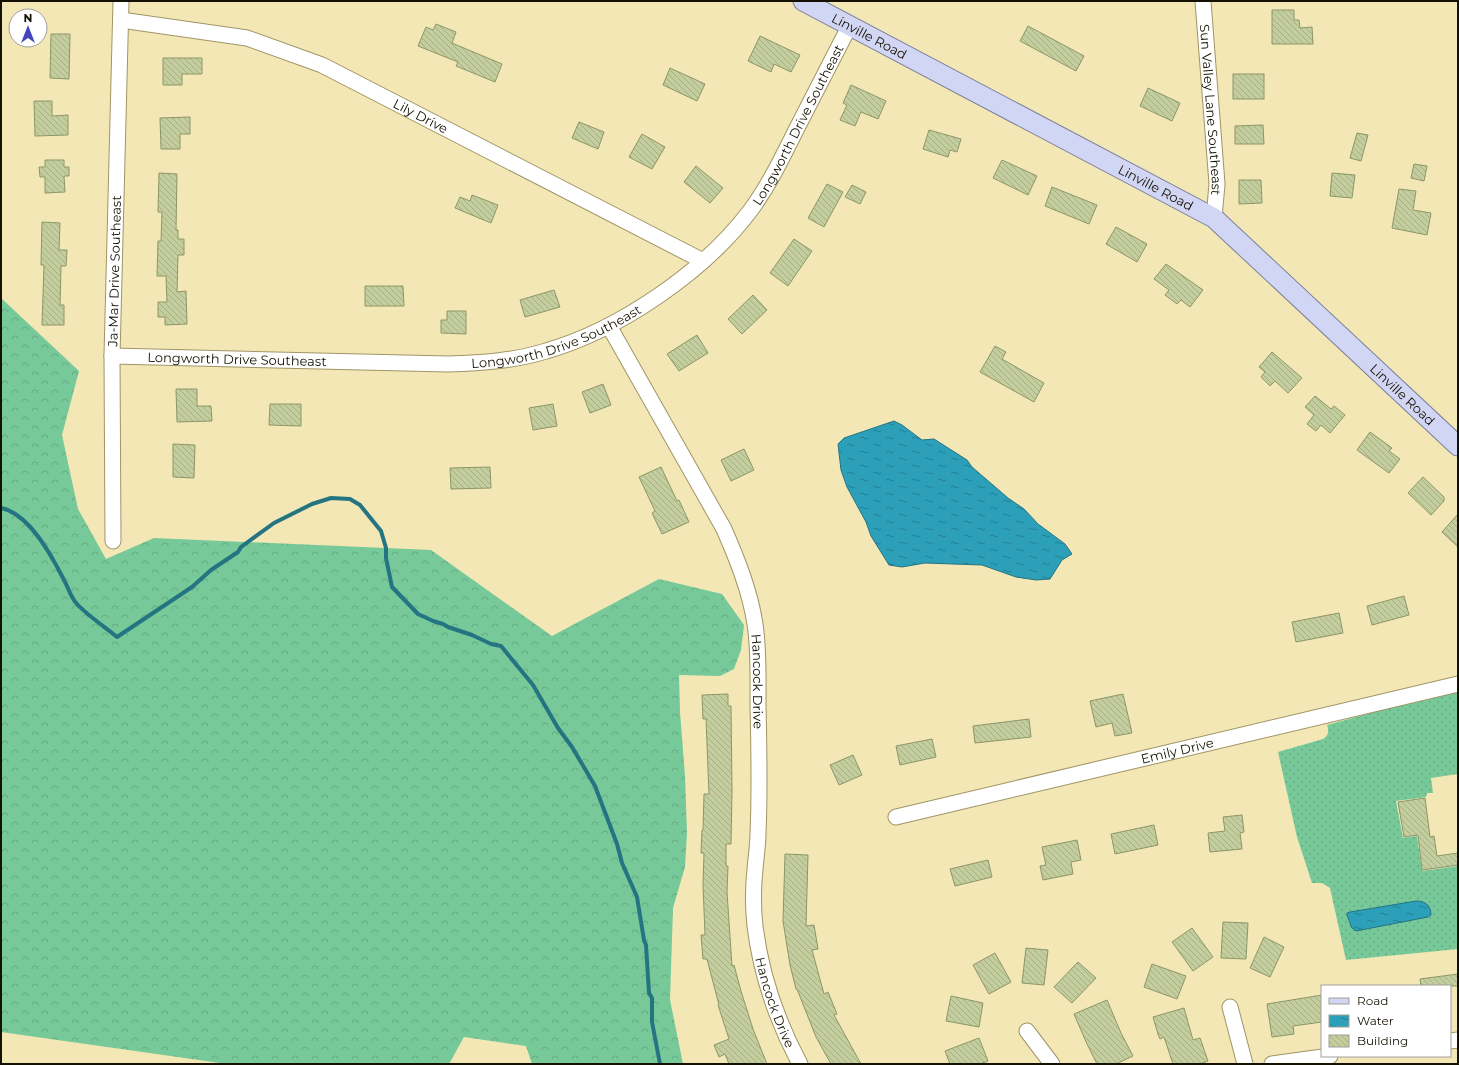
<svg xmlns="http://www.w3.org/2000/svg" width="1459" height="1065" font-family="Montserrat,sans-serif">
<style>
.grass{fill:url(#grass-dots)}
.forest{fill:url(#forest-crowns)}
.water{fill:url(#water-ripples);stroke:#257482}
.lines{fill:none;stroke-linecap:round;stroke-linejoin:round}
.stream{stroke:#257482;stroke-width:4}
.building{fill:url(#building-back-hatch);stroke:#8d9668}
.minor-casing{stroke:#a09566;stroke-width:17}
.major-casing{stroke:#7b7f9a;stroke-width:21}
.minor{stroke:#fff;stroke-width:15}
.major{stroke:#d1d6f4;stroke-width:19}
.labels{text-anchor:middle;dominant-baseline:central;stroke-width:3.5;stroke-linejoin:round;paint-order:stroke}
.street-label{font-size:13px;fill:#151102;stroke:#fff}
</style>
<defs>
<pattern id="grass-dots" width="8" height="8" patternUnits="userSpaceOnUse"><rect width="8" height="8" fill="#77c999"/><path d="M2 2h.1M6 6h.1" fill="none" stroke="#66ac82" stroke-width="1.8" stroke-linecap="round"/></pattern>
<pattern id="forest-crowns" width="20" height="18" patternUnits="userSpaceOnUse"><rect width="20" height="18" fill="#77c999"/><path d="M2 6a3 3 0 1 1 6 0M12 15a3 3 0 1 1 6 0" fill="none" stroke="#66ac82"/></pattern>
<pattern id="water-ripples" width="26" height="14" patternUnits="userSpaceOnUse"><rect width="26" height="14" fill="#2c9fb9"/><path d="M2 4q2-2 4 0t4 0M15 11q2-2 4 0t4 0" fill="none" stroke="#248094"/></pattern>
<pattern id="building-back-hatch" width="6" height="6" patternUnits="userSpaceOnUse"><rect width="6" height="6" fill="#c3cd9d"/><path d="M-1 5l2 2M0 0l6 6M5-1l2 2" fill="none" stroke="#a7af86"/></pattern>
</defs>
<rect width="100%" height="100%" fill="#f2e7b5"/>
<path class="grass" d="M1458 689V774L1431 778 1433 793H1427L1426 797 1396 801 1403 838 1417 836 1422 871 1458 866V949L1346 960 1330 888 1322 883H1312L1297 837 1278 752 1323 739C1329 735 1329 731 1327 725Z"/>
<polygon class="forest" points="1,298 79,371 62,435 78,509 106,559 154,538 431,550 552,636 659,579 722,594 744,625 741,650 734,669 720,676 679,675 680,712 685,776 687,833 685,867 673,908 670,1000 683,1064 532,1064 526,1046 464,1037 449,1064 227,1064 1,1032"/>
<g class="water">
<polygon points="894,421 902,425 922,440 934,439 967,460 972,467 1008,498 1024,509 1038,524 1065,544 1072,554 1062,560 1050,579 1036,580 1016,577 982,565 925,563 902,567 889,565 871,536 866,522 847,487 841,470 838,444 844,438"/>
<path d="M1416 901C1425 901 1431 905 1431 915L1428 917 1356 931 1352 928 1347 915V913L1350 912Z"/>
</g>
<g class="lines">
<path class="stream" d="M1 508C29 513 52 556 64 580 68 587 71 598 77 604 87 615 105 627 117 637L192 587 211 570 238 552 241 547 274 523 312 504 331 498 350 499 360 505 381 531 386 548V558L392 587 418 614 433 621 443 624 448 627 472 635 491 644 501 646 533 685 558 728 572 747 595 786 617 844 622 863 637 897 644 940 646 945 649 993 652 998V1022L660 1064"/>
</g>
<g class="building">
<polygon points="1272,10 1294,10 1294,20 1299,20 1300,28 1312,27 1313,44 1272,44"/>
<polygon points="436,24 456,32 452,43 502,64 495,82 456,66 458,62 418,46 426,27 433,30"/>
<polygon points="1028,26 1084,56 1076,71 1020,41"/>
<polygon points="51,34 70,34 69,79 50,78"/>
<polygon points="760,36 800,55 791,72 774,64 771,72 748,61"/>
<polygon points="163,58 202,58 202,74 182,74 182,85 163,85"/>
<polygon points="670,68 705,84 697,101 663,85"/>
<rect x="1233" y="74" width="31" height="25"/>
<polygon points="851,85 886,101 878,119 861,112 855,126 840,120 847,105 843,103"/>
<polygon points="1148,88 1180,103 1172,121 1140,106"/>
<polygon points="34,101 52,101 52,116 68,115 68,135 35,136"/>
<polygon points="190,117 190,134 180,134 180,149 161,149 160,118"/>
<polygon points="579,122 604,132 598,149 572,138"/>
<polygon points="1263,125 1264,144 1235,144 1235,126"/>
<polygon points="929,130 961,139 957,152 950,150 948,157 923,149"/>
<polygon points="1357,133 1368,135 1361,161 1350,158"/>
<polygon points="642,134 665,147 652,169 629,157"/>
<polygon points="45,160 64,160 64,167 69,167 69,176 64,176 65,192 45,193 45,177 40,177 39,167 45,167"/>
<polygon points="1002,160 1037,176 1028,195 993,178"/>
<polygon points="1414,164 1427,166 1424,181 1411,178"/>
<polygon points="696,166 723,188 710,203 684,182"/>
<polygon points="159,173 177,174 176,230 178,230 178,239 184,239 184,255 178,255 177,292 186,291 187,324 165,325 165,317 158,317 158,302 167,302 166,276 157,276 158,241 161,241 162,212 158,212"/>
<polygon points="1332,173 1355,175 1352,198 1330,196"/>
<polygon points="1239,180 1261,180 1262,203 1239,204"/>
<polygon points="827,184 843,192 824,227 808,218"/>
<polygon points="852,185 866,192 860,204 845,197"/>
<polygon points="1052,187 1097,205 1089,224 1045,206"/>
<polygon points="1399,189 1416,191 1413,210 1431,213 1427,235 1392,228"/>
<polygon points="472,195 498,205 491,223 455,208 460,197 470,201"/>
<polygon points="42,222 60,223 59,250 67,250 66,266 61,266 60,305 64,305 64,325 42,325 44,265 41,265"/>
<polygon points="1116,227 1147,244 1137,262 1106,244"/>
<polygon points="794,239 812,251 788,286 770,273"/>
<polygon points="1166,264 1203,290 1190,307 1181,300 1177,304 1165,295 1169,290 1154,279"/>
<polygon points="365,286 403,286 404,306 365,306"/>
<polygon points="554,290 560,307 525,317 520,300"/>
<polygon points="753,295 767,310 742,334 728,319"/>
<polygon points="447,311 466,311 466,334 441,333 441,320 447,320"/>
<polygon points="697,335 708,353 679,371 667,354"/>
<polygon points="995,346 1006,352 1002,359 1044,383 1034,402 980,372"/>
<polygon points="1272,352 1302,378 1288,393 1275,381 1270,386 1261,377 1265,372 1259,367"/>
<polygon points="603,384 611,405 590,413 582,392"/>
<polygon points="176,389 197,389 197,406 211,406 212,421 177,422"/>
<polygon points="1315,396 1331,409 1334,406 1345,415 1330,433 1321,425 1316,431 1307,424 1314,415 1305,407"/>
<polygon points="270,404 301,404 301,426 269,425"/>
<polygon points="553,404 557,426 533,430 529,408"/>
<polygon points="1370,432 1392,448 1389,451 1400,459 1389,473 1357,450"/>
<polygon points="173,444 195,445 194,478 173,477"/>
<polygon points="744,449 754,470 731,481 721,460"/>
<polygon points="490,467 491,488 451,489 450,468"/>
<polygon points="661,467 677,501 679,500 689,522 662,534 652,513 655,511 639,477"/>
<polygon points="1423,477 1444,497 1444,501 1431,515 1408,493"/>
<polygon points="1458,514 1458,547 1442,532"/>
<polygon points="1404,596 1409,615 1372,625 1367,606"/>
<polygon points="1339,613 1343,633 1296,642 1292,622"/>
<polygon points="728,694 728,706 731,706 732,791 731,844 726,844 726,866 728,866 727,892 732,966 734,965 741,991 753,1029 767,1064 729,1064 725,1054 719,1057 714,1045 729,1039 718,1005 719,1005 707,959 703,959 701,935 705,935 703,885 704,853 701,853 702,830 703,830 704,794 709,794 706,719 703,719 702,695"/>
<polygon points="1123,694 1132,733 1115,736 1112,723 1096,727 1090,701"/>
<polygon points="1029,719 1031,737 975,743 973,726"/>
<polygon points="932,739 936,757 900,765 896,746"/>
<polygon points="853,755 862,775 839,785 830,765"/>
<polygon points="1425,798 1430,837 1434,836 1437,856 1458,853 1458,865 1422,870 1418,835 1404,837 1398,802"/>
<polygon points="1242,815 1244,832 1240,833 1242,849 1210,852 1208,833 1225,831 1223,817"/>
<polygon points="1154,825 1158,845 1115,854 1111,834"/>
<polygon points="1077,840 1081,860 1071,862 1073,874 1043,880 1040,866 1046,865 1042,847"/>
<polygon points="785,854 808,855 806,926 814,925 818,949 812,950 824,994 828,992 837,1014 834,1015 861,1064 831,1064 816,1037 797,989 796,989 790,965 783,921"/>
<polygon points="988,860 992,877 955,886 950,869"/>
<polygon points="1223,922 1248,923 1246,959 1221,958"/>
<polygon points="1192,928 1213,957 1193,971 1172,942"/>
<polygon points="1264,937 1284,947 1270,977 1250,968"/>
<polygon points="1026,948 1048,950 1044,985 1022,983"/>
<polygon points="995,953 1011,982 989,994 973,965"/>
<polygon points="1078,962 1096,978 1072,1003 1054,987"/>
<polygon points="1152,964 1186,976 1177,999 1144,987"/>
<polygon points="1458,974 1458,986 1421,986 1420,979"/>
<polygon points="1322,995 1322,1022 1293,1026 1294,1034 1272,1037 1267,1004"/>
<polygon points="951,996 983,1003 979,1027 946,1021"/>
<polygon points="1107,1000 1121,1033 1133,1056 1116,1064 1097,1064 1087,1044 1074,1014"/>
<polygon points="1184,1008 1193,1040 1200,1038 1208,1061 1200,1064 1173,1064 1164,1037 1160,1039 1158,1034 1153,1017"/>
<polygon points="979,1038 988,1061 980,1064 950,1064 945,1051"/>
</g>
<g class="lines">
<defs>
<g id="minor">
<path id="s1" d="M1203 1 1217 184 1214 218"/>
<path id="s2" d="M121 20 247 38 322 65 703 261"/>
<path id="s3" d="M609 326 724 529C737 559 750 591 755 624 759 650 758 678 758 705 759 748 760 790 758 833 758 845 756 857 755 869 753 888 753 908 755 926 761 975 777 1021 800 1064"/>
<path id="s4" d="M112 356 448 364C481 363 514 361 546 351 619 330 704 272 750 211 768 187 782 158 796 130 814 95 832 60 850 25"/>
<path id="s5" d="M113 541 112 356 121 1"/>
<path id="s6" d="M896 817 1458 684"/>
<polyline points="1230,1007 1245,1064"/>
<polyline points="1027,1031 1052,1064"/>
<polyline points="1450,1041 1458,1040"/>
<polyline points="1272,1064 1330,1056"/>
</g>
<g id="major">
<path id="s7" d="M803 1 1214 218 1458 446"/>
</g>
</defs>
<use href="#minor" class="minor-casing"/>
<use href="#major" class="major-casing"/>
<use href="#minor" class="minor"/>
<use href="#major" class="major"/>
</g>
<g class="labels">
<g class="street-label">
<text stroke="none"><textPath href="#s7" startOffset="75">Linville Road</textPath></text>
<text stroke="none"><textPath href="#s1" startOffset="109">Sun Valley Lane Southeast</textPath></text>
<text stroke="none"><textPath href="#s2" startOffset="318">Lily Drive</textPath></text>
<text stroke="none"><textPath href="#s4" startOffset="785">Longworth Drive Southeast</textPath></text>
<text stroke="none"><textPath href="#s7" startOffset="399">Linville Road</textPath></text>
<text stroke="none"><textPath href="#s5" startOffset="270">Ja-Mar Drive Southeast</textPath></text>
<text stroke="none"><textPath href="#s4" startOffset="449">Longworth Drive Southeast</textPath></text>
<text stroke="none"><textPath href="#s4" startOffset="125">Longworth Drive Southeast</textPath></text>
<text stroke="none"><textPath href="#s7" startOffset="723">Linville Road</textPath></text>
<text stroke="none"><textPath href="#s3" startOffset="391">Hancock Drive</textPath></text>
<text stroke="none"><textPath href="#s6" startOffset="289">Emily Drive</textPath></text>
<text stroke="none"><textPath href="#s3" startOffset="715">Hancock Drive</textPath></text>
</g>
</g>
<rect width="1459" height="1065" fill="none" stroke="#151102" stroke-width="4"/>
<rect x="1321" y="985" width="130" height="72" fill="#ffffff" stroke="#a1a09a"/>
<rect x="1329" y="998" width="20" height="6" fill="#d1d6f4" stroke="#a1a09a"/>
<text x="1357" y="1005" font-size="12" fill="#151102">Road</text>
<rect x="1329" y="1015" width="20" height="12" fill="url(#water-ripples)" stroke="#a1a09a"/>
<text x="1357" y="1025" font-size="12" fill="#151102">Water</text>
<rect x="1329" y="1035" width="20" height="12" fill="url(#building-back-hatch)" stroke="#a1a09a"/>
<text x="1357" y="1045" font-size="12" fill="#151102">Building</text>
<g transform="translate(28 28)"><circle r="19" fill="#ffffff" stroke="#a1a09a"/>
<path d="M0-3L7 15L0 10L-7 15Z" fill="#4646bb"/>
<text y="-6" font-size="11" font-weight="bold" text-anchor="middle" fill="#151102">N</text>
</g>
</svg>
